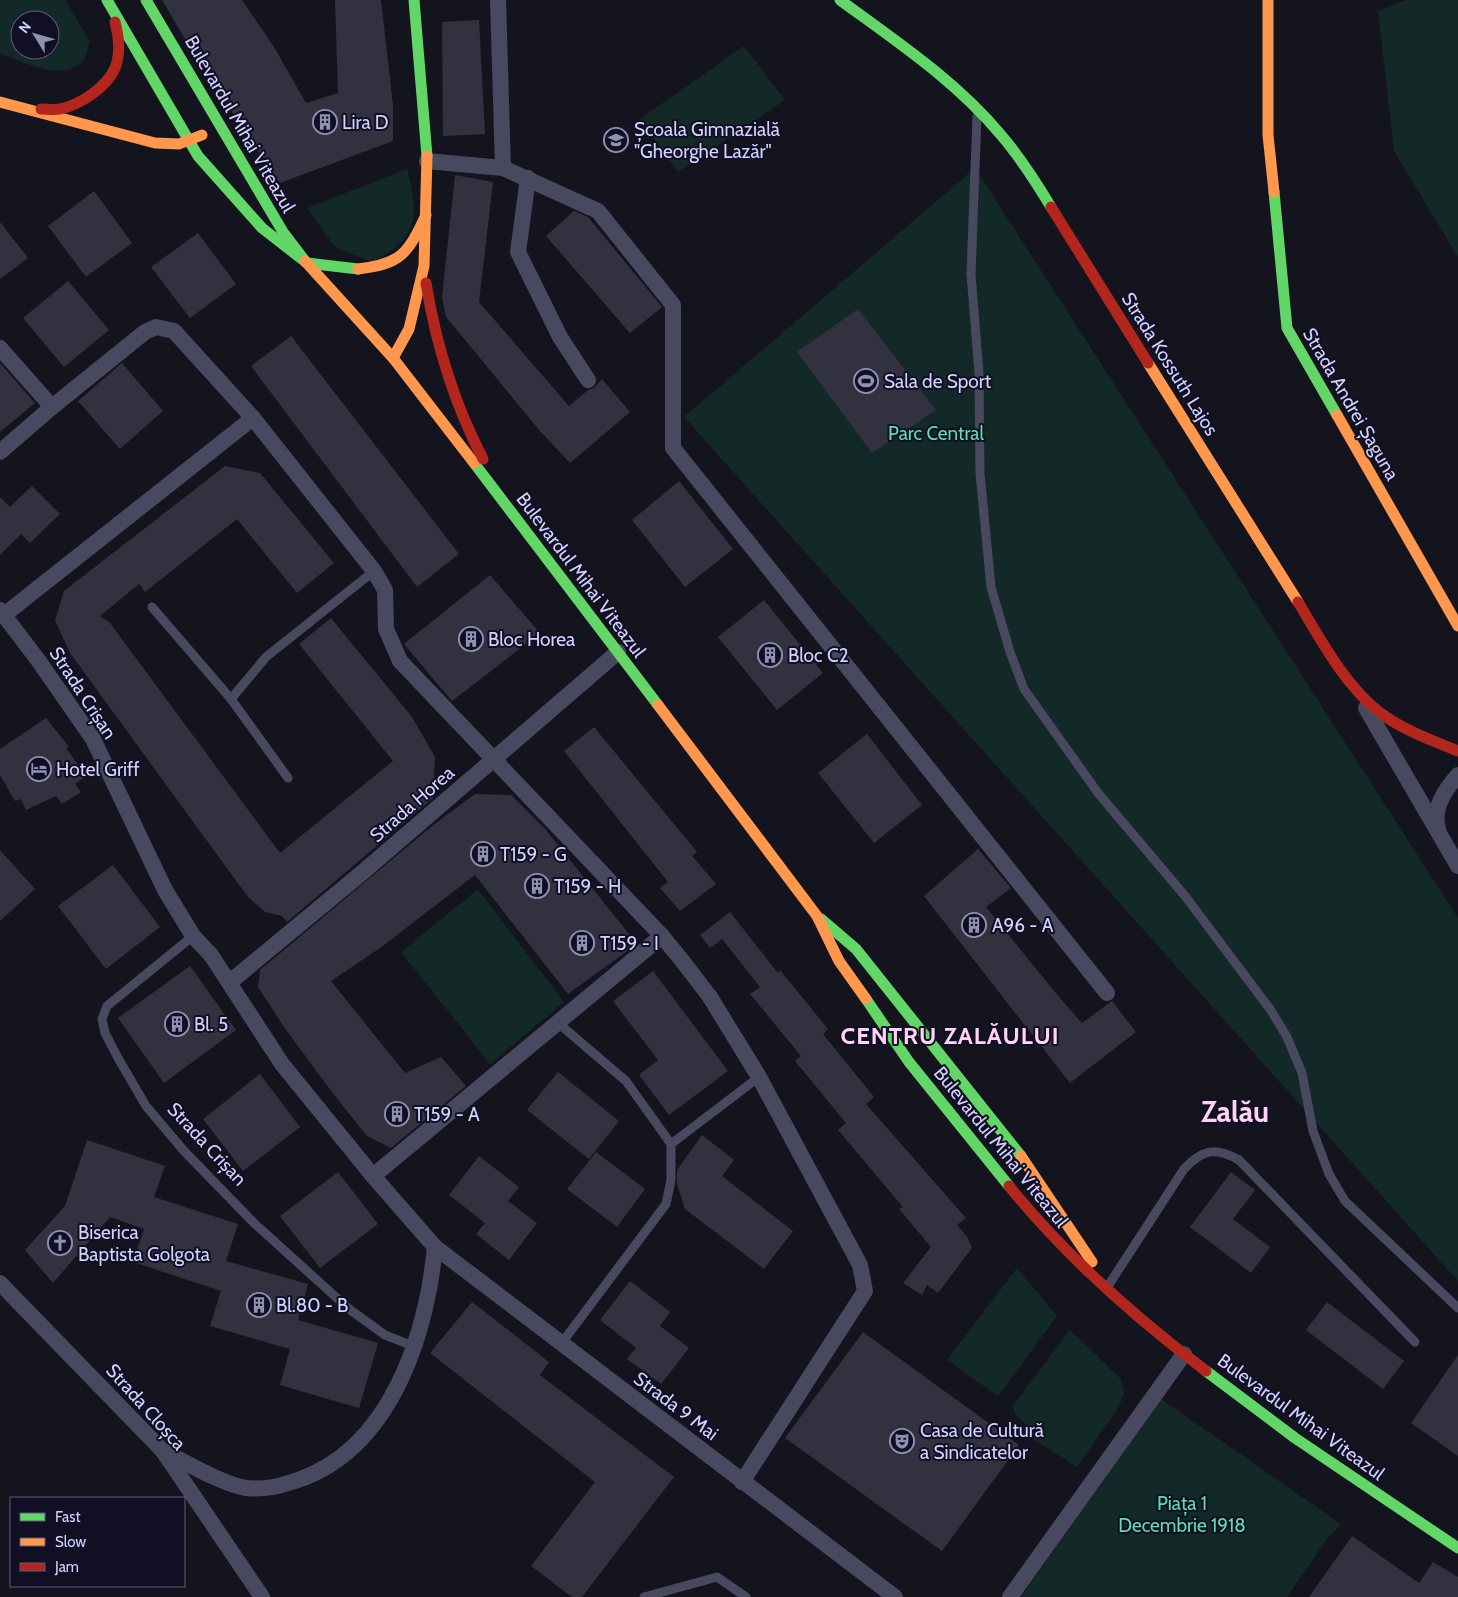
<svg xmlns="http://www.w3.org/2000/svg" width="1458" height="1597" font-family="Cabin,sans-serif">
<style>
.green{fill:#122928;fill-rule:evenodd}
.building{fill:#323140}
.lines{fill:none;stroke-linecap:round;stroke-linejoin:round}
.lane{stroke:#48495f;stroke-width:9}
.street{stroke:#48495f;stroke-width:16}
.fast{stroke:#63d668;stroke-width:11}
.slow{stroke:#ff974d;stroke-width:11}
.jam{stroke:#b3261e;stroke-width:11}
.labels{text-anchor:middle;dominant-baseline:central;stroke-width:4;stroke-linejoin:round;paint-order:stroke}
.poi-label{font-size:19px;fill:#d3d2fe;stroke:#100f23;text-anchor:start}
.street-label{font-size:19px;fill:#d3d2fe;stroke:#100f23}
.park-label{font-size:19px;fill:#60dbb2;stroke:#100f23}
.district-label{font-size:24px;font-weight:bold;letter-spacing:1px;fill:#fed4f2;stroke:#100f23}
.town-label{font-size:29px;font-weight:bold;fill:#fed4f2;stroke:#100f23}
</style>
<rect width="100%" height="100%" fill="#14141e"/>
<g class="green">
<path d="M0 0H65L90 41C88 46 87 55 84 60 65 84 23 61 0 54ZM20 20H50V50H20Z"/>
<polygon points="1406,0 1458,0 1458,257 1394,151 1378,11"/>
<polygon points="744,46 785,100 678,172 640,119"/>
<polygon points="975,168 1458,918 1458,1281 684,417"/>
<path d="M407 169C419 216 419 240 371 262L335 247 307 208Z"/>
<polygon points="478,889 564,1002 490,1064 401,952"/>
<polygon points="1017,1268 1057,1316 998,1396 947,1360"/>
<polygon points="1070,1330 1121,1379 1124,1392 1120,1405 1077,1467 1033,1439 1037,1433 1016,1416 1013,1406"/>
<polygon points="1161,1399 1341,1524 1327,1539 1287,1597 1021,1597"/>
</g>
<g class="building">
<polygon points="162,0 242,0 274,47 306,103 338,93 335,0 381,0 393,105 393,141 280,183 202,68"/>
<polygon points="479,20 485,134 443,136 442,22"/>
<polygon points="455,175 493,182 479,302 569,406 588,390 594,388 602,379 630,412 570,463 540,431 446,317 442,297"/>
<polygon points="94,191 132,243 86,277 48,226"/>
<polygon points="574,211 588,217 662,307 630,333 546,236"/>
<polygon points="0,222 28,258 0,279"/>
<polygon points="198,233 236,284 190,318 151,267"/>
<polygon points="68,281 109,330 64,367 23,318"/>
<polygon points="858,309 936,410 872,453 797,352"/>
<polygon points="291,336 459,554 417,587 251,366"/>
<polygon points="0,363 35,403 0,432"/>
<polygon points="122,363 163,411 120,449 78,401"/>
<polygon points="225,466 260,473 334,563 297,593 237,519 145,592 139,584 100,616 110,623 280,853 393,761 299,644 331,618 412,717 435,757 433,798 287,922 282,916 265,912 248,897 70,653 55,620 64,591"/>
<polygon points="679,481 733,549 685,587 632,520"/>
<polygon points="32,486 60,514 30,543 21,534 0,555 0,497 10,507"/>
<polygon points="490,575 540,633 452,701 404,644"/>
<polygon points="764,600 823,673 777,710 718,637"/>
<polygon points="46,718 69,747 66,748 86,776 75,784 81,792 62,804 56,796 26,810 21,799 15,801 0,775 0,749"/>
<polygon points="594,727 697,852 692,856 716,884 680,911 660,888 668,882 564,751"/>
<polygon points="867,734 922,805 874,843 818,773"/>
<polygon points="475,794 511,795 546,830 637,944 568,994 475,875 380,948 331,981 405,1073 441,1057 466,1086 391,1148 367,1136 331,1091 284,1027 258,987 260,970 432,826"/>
<polygon points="978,849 1011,888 986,907 1059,997 1082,1023 1112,1001 1136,1032 1070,1083 924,896"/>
<polygon points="0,850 35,889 0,921"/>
<polygon points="113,865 160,927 106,969 58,906"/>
<polygon points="730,912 778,973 780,970 828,1029 823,1034 874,1097 866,1104 966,1218 957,1225 968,1238 972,1248 938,1293 927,1285 922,1295 903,1283 931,1247 899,1209 903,1207 838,1130 846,1123 795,1061 801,1056 750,994 760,987 722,939 710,948 700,935"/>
<polygon points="190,966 236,1030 164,1083 118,1018"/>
<polygon points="653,971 728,1071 669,1115 639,1075 658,1060 613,1001"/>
<polygon points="558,1072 619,1121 589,1159 527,1110"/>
<polygon points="260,1074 300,1127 243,1171 203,1119"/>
<polygon points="702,1135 734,1160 722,1176 793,1231 764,1269 685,1209 677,1184 677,1170"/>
<polygon points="87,1140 165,1166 154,1197 238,1224 226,1261 308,1284 298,1320 378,1343 359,1408 280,1385 290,1349 210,1326 221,1291 133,1262 144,1229 110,1217 53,1283 25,1250 65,1206"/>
<polygon points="596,1152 645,1189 617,1227 567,1189"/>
<polygon points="479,1156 519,1187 508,1201 537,1223 509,1260 476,1234 485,1223 449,1195"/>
<polygon points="338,1172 378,1224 320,1268 280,1216"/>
<polygon points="1231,1172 1255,1190 1233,1219 1270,1247 1251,1273 1190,1227"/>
<polygon points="630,1281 670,1312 660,1326 689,1348 661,1384 627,1359 636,1348 600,1320"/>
<polygon points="472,1302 549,1362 540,1375 674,1477 582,1597 572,1597 531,1566 595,1482 430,1353"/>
<polygon points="1327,1302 1404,1361 1383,1389 1306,1330"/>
<polygon points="863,1332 1019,1445 942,1551 785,1438"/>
<polygon points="1458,1355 1458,1456 1411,1423"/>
<polygon points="1352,1536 1419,1583 1433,1562 1458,1577 1458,1597 1309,1597"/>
</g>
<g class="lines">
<g class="lane">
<polyline points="977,116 971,274 979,373 980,473 991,587 1010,652 1024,689 1098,793 1185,896 1270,1009 1287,1037 1302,1073 1313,1131 1329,1174 1345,1201 1458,1308"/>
<polyline points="152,607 231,699 288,778"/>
<polyline points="231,699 266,657 374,571"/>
<polyline points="193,936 107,1006 102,1019 105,1033 118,1058 146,1106 184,1151 254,1223 349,1309 385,1335 413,1346"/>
<polyline points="558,1023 626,1081 671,1144 671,1180 666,1204 561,1344"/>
<polyline points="671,1144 759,1077"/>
<path d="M1108 1286 1184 1169C1202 1150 1215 1146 1239 1160L1415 1342"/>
<polyline points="644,1597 717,1577 746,1597"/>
</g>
<g class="street">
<polyline points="498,0 503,168"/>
<polyline points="427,161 503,168 598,211 673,305 673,448 1107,993"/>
<polyline points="528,178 518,252 560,337 588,380"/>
<polyline points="0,348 52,407"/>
<polyline points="0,452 52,407 145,332 156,327 174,331 253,418 374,571 385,590 386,629 400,661 662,936 684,963 710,997 759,1077 860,1265 865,1291 742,1482"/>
<polyline points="0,610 38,660 93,739 165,890 193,936 211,955 282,1064 373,1176 435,1247 895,1597"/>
<polyline points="4,615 253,418"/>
<polyline points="1366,708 1458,866"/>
<path d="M1438 829C1432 808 1445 790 1458 775"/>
<polyline points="230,982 363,872 618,652"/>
<polyline points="373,1176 662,936"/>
<polyline points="0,1283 163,1451 262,1597"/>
<path d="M163 1451C185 1462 222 1484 246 1488 266 1490 280 1486 298 1480 391 1448 426 1336 435 1247"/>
<polyline points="1010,1597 1184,1354"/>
</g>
<g class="fast">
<polyline points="107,0 198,156 262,228 307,263 358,269"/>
<polyline points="146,0 283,232 305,261"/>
<polyline points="414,0 427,156"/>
<path d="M840 0C896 41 956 81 1001 135 1020 157 1036 182 1051 207"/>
<polyline points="1274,192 1287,328 1337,415"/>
<polyline points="474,463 658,705"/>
<polyline points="821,919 856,949 1021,1156"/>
<polyline points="866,999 909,1062 1009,1186"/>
<polyline points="1206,1371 1295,1438 1458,1548"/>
</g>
<g class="slow">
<polyline points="1268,0 1268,135 1274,192"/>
<polyline points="0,102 155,143 179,144 202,135"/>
<polyline points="305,261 393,358 474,463"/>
<path d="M358 269C402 264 408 253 426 215"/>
<polyline points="393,358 409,329 424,266 427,156"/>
<polyline points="1148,363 1298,602"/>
<polyline points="1337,415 1458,626"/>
<polyline points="658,705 817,916 839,961 866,999"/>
<polyline points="1021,1156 1092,1262"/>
</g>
<g class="jam">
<path d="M41 109C47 109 54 110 60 109 80 105 107 87 115 68 121 53 119 37 115 22"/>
<polyline points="1051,207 1148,363"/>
<path d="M426 283C436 345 454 403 483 459"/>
<path d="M1298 602C1321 640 1344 684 1379 712 1403 730 1431 740 1458 751"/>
<path d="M1009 1186C1064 1254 1136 1318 1206 1371"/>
</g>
</g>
<defs>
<symbol id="building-ring" viewBox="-11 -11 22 22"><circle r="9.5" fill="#100f23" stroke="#9090b0" stroke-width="1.5"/><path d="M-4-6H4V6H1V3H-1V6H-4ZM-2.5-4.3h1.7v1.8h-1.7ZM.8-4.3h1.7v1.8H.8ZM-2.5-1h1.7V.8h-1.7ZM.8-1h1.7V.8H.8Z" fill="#9090b0"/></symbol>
<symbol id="school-ring" viewBox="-11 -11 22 22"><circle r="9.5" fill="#100f23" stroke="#9090b0" stroke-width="1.5"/><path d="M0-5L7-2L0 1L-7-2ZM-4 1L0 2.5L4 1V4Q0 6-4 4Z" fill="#9090b0"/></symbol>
<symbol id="stadium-ring" viewBox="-11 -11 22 22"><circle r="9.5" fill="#100f23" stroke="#9090b0" stroke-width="1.5"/><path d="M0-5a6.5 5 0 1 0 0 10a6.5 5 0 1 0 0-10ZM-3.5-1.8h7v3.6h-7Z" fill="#9090b0"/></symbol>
<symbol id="hotel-ring" viewBox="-11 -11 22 22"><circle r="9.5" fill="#100f23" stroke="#9090b0" stroke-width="1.5"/><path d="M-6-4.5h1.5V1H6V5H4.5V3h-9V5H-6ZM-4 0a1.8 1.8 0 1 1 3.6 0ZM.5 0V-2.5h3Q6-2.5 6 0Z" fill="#9090b0"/></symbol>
<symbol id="church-ring" viewBox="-11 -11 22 22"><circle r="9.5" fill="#100f23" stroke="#9090b0" stroke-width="1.5"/><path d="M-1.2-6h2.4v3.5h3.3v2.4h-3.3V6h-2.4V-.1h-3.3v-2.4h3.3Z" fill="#9090b0"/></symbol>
<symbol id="theatre-ring" viewBox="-11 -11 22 22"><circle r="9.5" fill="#100f23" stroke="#9090b0" stroke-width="1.5"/><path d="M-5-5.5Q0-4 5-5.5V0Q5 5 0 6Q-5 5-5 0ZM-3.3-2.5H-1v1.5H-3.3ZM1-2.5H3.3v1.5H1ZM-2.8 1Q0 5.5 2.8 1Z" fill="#9090b0"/></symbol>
</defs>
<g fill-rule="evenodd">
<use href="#building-ring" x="311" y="108" width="28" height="28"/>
<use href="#school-ring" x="602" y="126" width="28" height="28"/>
<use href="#stadium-ring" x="852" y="367" width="28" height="28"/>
<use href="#building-ring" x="457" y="625" width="28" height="28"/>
<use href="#building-ring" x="756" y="641" width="28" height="28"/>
<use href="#hotel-ring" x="25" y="755" width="28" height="28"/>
<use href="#building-ring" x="469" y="840" width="28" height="28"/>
<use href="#building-ring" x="523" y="872" width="28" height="28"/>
<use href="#building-ring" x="960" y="911" width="28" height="28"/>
<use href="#building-ring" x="568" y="929" width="28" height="28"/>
<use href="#building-ring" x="163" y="1010" width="28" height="28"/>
<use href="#building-ring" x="383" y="1100" width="28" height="28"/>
<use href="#church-ring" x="46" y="1229" width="28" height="28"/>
<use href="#building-ring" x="245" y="1291" width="28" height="28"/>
<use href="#theatre-ring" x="888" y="1427" width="28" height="28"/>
</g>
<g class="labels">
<g class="poi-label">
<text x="342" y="122">Lira D</text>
<text x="634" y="129">Școala Gimnazială<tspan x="634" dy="22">"Gheorghe Lazăr"</tspan></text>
<text x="884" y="381">Sala de Sport</text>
<text x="488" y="639">Bloc Horea</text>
<text x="788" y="655">Bloc C2</text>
<text x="56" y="769">Hotel Griff</text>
<text x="500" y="854">T159 - G</text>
<text x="554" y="886">T159 - H</text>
<text x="992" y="925">A96 - A</text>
<text x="600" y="943">T159 - I</text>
<text x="194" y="1024">Bl. 5</text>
<text x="414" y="1114">T159 - A</text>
<text x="78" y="1232">Biserica<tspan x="78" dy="22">Baptista Golgota</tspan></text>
<text x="276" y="1305">Bl.80 - B</text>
<text x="920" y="1430">Casa de Cultură<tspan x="920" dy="22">a Sindicatelor</tspan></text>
</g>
<g class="street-label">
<text transform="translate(240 124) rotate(60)">Bulevardul Mihai Viteazul</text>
<text transform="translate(1170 364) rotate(58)">Strada Kossuth Lajos</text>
<text transform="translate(1351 404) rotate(60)">Strada Andrei Șaguna</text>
<text transform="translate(581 575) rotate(53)">Bulevardul Mihai Viteazul</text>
<text transform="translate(83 693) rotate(57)">Strada Crișan</text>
<text transform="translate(412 804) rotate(-41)">Strada Horea</text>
<text transform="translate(207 1144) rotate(47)">Strada Crișan</text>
<text transform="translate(1001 1147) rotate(51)">Bulevardul Mihai Viteazul</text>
<text transform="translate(676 1406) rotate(37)">Strada 9 Mai</text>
<text transform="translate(146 1407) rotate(48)">Strada Cloșca</text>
<text transform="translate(1301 1417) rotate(36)">Bulevardul Mihai Viteazul</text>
</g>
<g class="park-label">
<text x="936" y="433">Parc Central</text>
<text x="1182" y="1503">Piața 1<tspan x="1182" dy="22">Decembrie 1918</tspan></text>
</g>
<g class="district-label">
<text x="950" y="1035">CENTRU ZALĂULUI</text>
</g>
<g class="town-label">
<text x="1235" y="1111">Zalău</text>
</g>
</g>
<rect x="10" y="1497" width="175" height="90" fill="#100f23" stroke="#5e5d7b"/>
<rect x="20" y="1513" width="25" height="8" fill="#63d668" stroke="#5e5d7b"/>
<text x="55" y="1522" font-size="15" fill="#d3d2fe">Fast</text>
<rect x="20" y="1538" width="25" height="8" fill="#ff974d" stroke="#5e5d7b"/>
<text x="55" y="1547" font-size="15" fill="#d3d2fe">Slow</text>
<rect x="20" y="1563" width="25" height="8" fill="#b3261e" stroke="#5e5d7b"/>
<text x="55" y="1572" font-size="15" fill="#d3d2fe">Jam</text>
<g transform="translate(35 35) rotate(307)"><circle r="24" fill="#100f23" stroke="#5e5d7b"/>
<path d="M0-4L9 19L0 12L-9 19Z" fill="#9090b0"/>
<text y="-8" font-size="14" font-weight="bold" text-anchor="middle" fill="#d3d2fe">N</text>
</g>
</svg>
